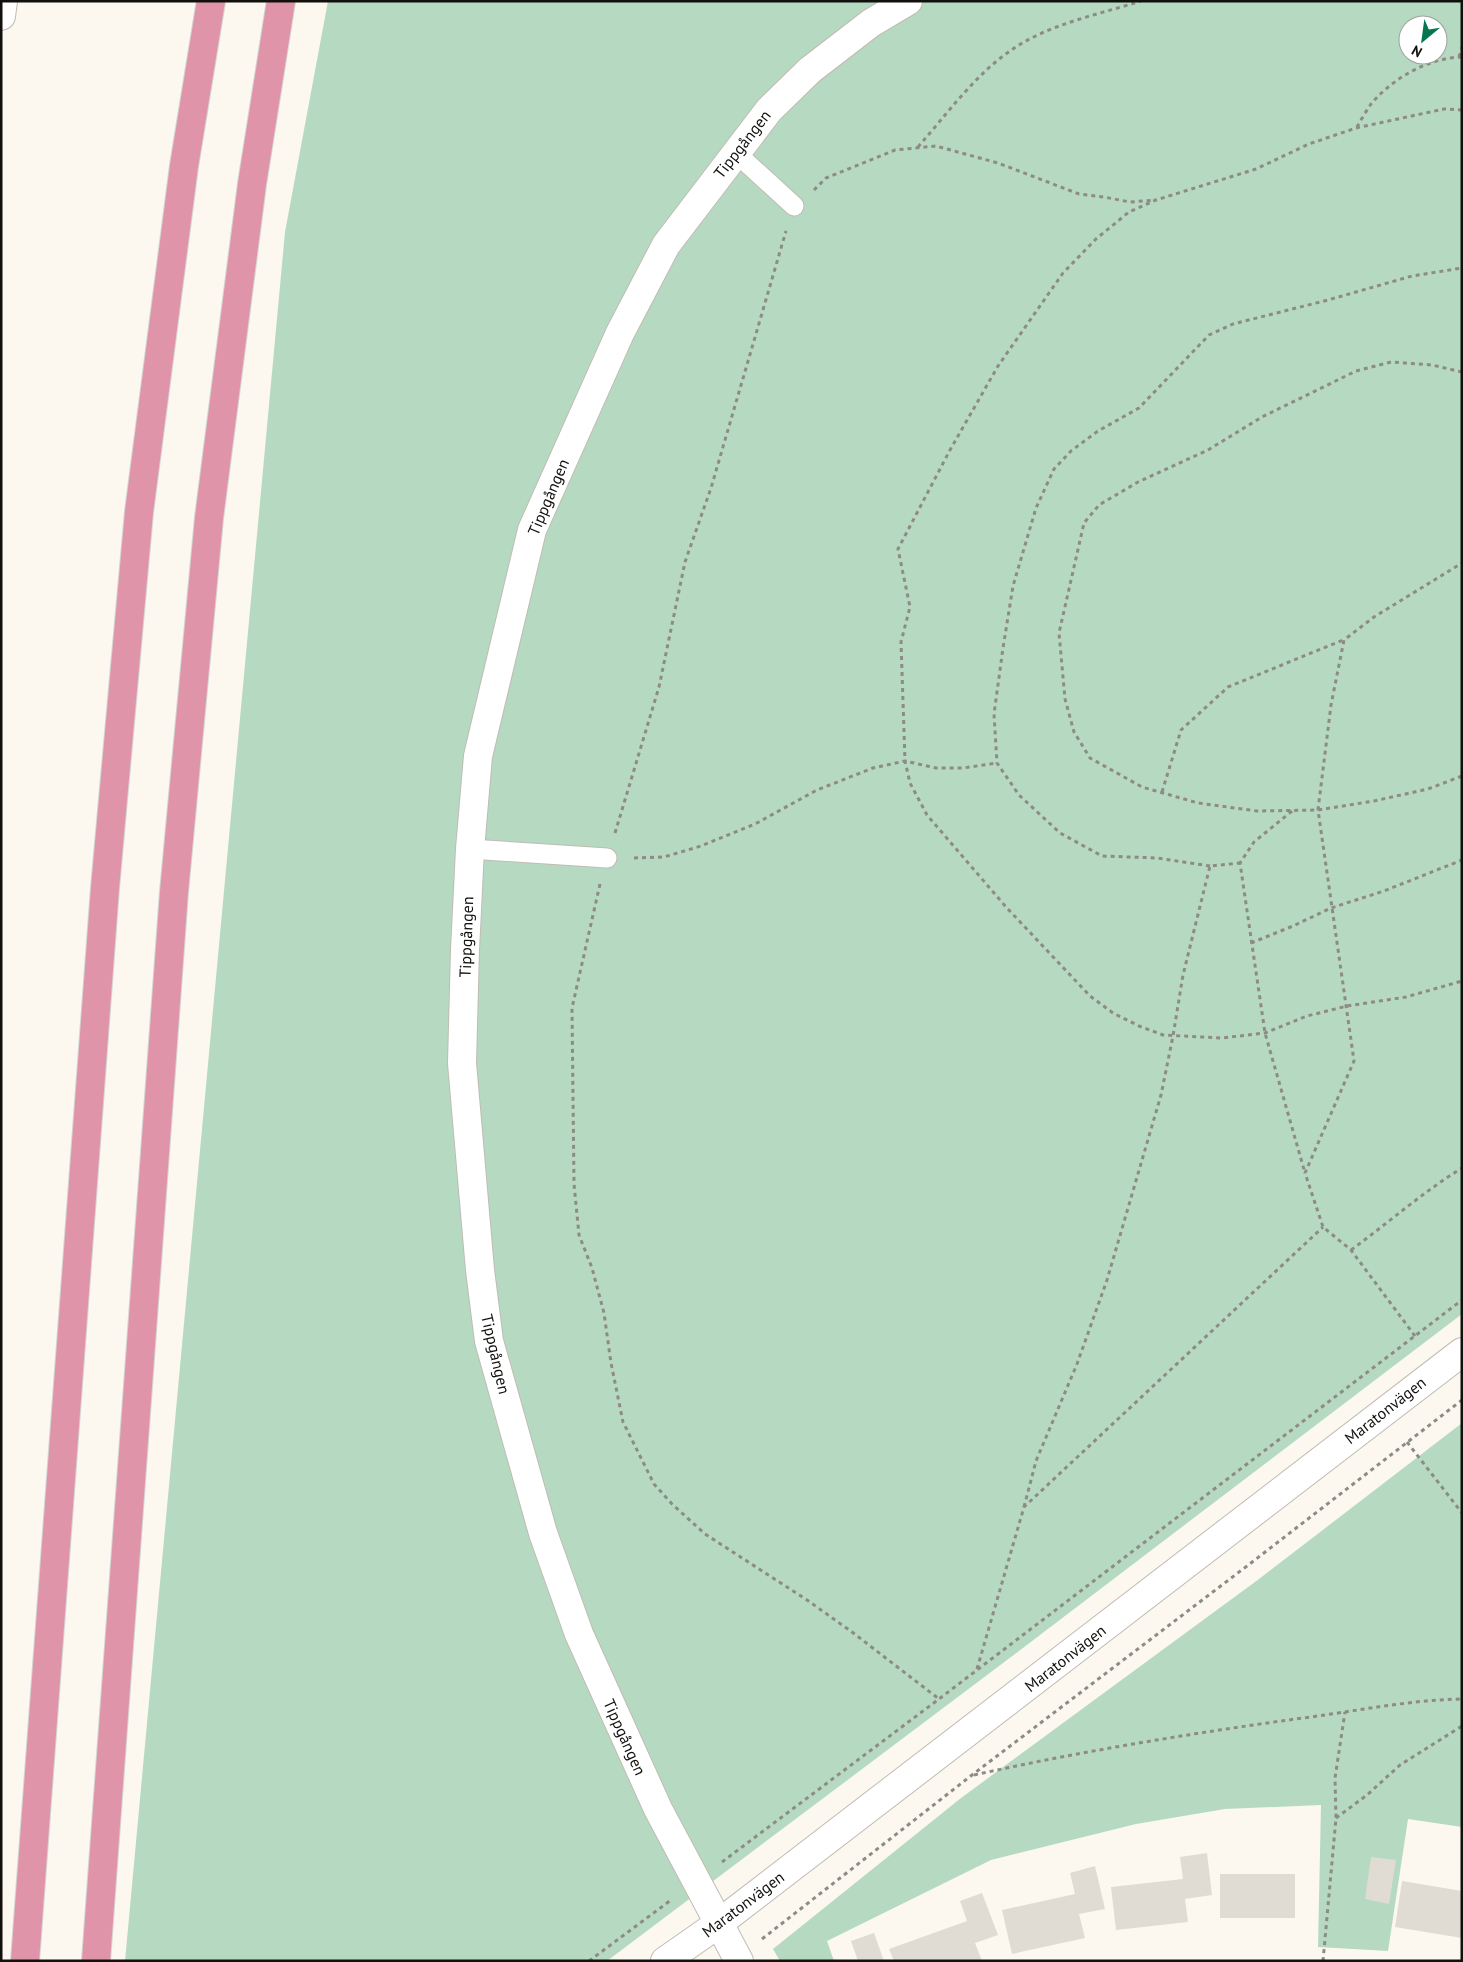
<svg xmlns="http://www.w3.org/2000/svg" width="1463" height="1962" font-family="'PT Sans',sans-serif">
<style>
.green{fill:#b5dac1;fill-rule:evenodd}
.building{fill:#e0dcd3}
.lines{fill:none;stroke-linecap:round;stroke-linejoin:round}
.lane-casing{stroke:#c0bcb4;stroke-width:21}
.street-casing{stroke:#c0bcb4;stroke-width:30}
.secondary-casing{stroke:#c0bcb4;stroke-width:30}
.highway-casing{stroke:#d4d4d3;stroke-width:30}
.path{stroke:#8e8b86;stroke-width:3;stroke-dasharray:4 4;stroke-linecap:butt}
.lane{stroke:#fff;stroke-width:19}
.street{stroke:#fff;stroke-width:28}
.secondary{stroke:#fff;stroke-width:28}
.highway{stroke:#e094a9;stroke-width:28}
.labels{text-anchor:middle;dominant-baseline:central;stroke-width:4;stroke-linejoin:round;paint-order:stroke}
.street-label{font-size:16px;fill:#12100d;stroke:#fff}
</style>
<rect width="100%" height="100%" fill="#fcf8f0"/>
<g class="green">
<path d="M328 1H1462V1314L1011 1657 607 1961H125L285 232ZM1408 25H1438V55H1408Z"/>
<polygon points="1462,1423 1462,1827 1408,1819 1388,1951 1318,1947 1321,1805 1225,1809 1136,1824 991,1860 827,1941 834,1961 780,1961 773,1949 961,1798 1259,1579"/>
</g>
<g class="building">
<polygon points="1207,1853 1212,1895 1185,1899 1188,1922 1116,1930 1111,1887 1183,1879 1180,1857"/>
<polygon points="1371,1857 1396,1860 1389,1904 1365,1899"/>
<polygon points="1095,1866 1105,1909 1079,1914 1085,1938 1012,1954 1002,1910 1075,1894 1070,1873"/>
<rect x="1220" y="1874" width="75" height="44"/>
<polygon points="1402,1881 1462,1891 1462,1938 1395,1927"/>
<polygon points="982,1893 998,1935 975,1943 982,1961 894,1961 889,1949 967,1921 960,1901"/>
<polygon points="874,1933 884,1961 858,1961 851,1941"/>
</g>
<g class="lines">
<defs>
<g id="lane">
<polyline points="735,152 794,206"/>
<polyline points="470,849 607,858"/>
</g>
<polyline id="street" points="739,1961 658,1809 579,1634 543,1533 489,1341 480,1270 462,1063 465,950 470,849 478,756 532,530 620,333 666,245 769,110 810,70 871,23 908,1"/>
<g id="secondary">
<polyline points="1,16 3,1"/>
<polyline points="665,1961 718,1924 1462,1352"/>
</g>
<g id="highway">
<polyline points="25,1961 105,888 139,512 184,166 211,1"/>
<polyline points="96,1961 174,892 209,518 252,184 281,1"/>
</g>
</defs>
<use href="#lane" class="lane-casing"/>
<use href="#street" class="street-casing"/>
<use href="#secondary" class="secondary-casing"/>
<use href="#highway" class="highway-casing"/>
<g class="path">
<polyline points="1459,57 1462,47"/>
<polyline points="1462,110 1444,109 1356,128 1309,144 1256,169 1156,200 1129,212 1096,239 1063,273 998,366 950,450 898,549 910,607 901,642 905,761 910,783 927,815 1006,907 1090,996 1113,1013 1139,1026 1163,1035 1222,1038 1265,1033 1307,1016 1347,1006 1406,997 1462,981"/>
<path d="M1357 127C1361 120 1366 111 1371 104 1393 78 1428 58 1462 57"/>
<path d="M918 147C946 115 975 75 1010 51 1048 24 1097 15 1141 1"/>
<polyline points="814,190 826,178 895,150 936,146 998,163 1079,194 1104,197 1130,202 1156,200"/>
<polyline points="1462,372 1432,365 1391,362 1356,371 1262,417 1208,450 1138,482 1099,505 1084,523 1059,633 1065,699 1074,732 1090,758 1142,787 1198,803 1257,811 1318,810 1374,801 1428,789 1462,776"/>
<polyline points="1162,792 1181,730 1228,687 1343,640"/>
<polyline points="1292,811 1254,842 1240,863 1265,1033 1305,1173"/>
<polyline points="615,833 659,687 685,562 711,488 786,231"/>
<polyline points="634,858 664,857 701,846 755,824 817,790 873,768 905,761 936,768 963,768 997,763"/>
<polyline points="1210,866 1157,858 1102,856 1060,833 1019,795 997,763 994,714 1003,648 1013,586 1036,508 1054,469 1071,451 1098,431 1139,408 1209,335 1233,324 1328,300 1412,276 1462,268"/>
<polyline points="600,884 572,1008 574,1184 579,1235 592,1268 604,1313 611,1363 623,1422 654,1484 672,1504 705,1534 807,1600 852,1632 939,1699"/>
<polyline points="1251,943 1293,926 1331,908 1384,891 1462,860"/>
<path d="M1351 1250C1388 1223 1423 1192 1462 1168"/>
<polyline points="1415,1336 1351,1250 1323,1227 1305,1173 1354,1061 1318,810 1331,705 1344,640 1374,617 1462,563"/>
<polyline points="1407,1442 1462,1513"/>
<polyline points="1024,1507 1036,1461 1077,1364 1107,1280 1161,1095 1173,1036 1183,975 1210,866 1240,863"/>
<polyline points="977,1669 1024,1507 1323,1227"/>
<path d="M974 1775C1083 1751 1193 1733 1303 1718 1357 1711 1408 1700 1462 1699"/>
<polyline points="1336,1818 1367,1795 1400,1765 1462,1726"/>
<polyline points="722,1862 939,1699 1462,1300"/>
<polyline points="762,1939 972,1775 1247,1566 1462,1400"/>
<polyline points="589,1961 671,1900"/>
<polyline points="1323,1961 1336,1818 1335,1778 1345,1712"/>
</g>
<use href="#lane" class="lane"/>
<use href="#street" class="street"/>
<use href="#secondary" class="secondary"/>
<use href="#highway" class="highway"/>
</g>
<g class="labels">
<g class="street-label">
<text transform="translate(742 144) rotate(-52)">Tippgången</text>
<text transform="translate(548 497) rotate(-67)">Tippgången</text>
<text transform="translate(466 937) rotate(-88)">Tippgången</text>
<text transform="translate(496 1354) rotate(77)">Tippgången</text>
<text transform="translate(1385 1410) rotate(-38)">Maratonvägen</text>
<text transform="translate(1065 1658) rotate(-38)">Maratonvägen</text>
<text transform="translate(625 1737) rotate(66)">Tippgången</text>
<text transform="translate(743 1904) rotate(-37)">Maratonvägen</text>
</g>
</g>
<rect width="1463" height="1962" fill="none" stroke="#12100d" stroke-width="5"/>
<g transform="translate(1423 40) rotate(209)"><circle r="24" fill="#ffffff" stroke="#a09f9e"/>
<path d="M0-4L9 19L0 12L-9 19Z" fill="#07754e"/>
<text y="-8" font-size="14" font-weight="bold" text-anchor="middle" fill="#12100d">N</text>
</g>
</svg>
